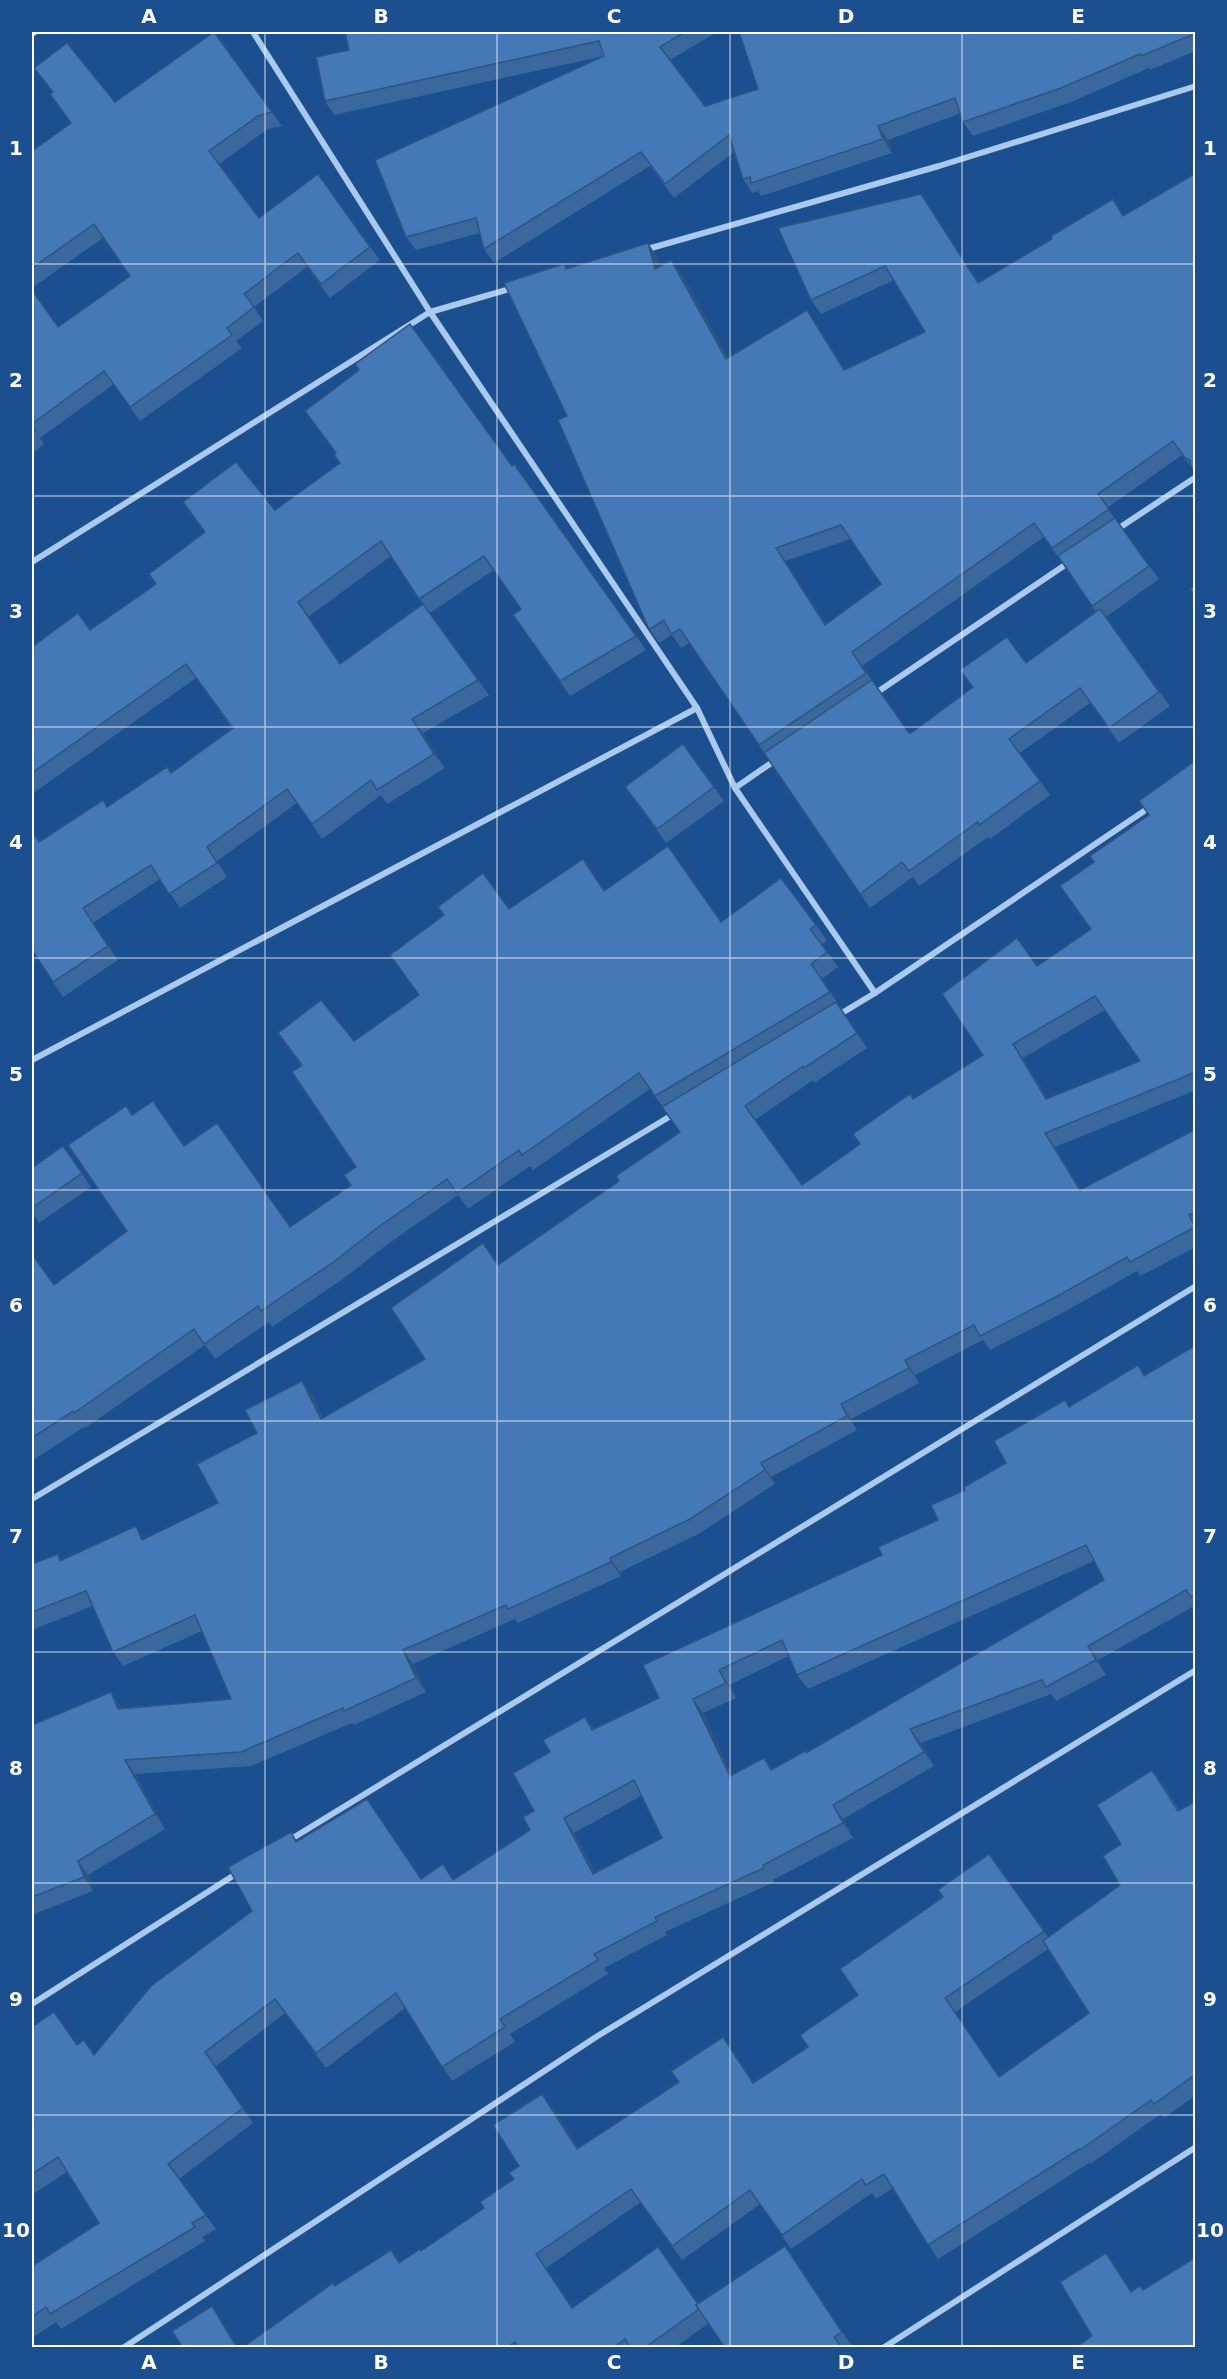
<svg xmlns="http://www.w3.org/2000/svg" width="1227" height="2379" font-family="'DejaVu Sans',sans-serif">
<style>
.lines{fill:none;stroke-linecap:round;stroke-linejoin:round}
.minor{stroke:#a9c9ee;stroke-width:6}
.wall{fill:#3a679d;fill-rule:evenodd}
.shaded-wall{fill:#305480}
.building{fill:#4478b7;stroke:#305480;stroke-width:1.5;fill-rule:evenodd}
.grid{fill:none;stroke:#fff;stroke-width:1.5;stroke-opacity:0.55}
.neatline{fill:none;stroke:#fff;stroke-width:2}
.grid-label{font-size:20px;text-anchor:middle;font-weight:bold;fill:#fff}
</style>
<rect width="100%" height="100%" fill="#1b4f8f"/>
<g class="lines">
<g class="minor">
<polyline points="253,32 430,312 697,708 735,788 875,993"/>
<polyline points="32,34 35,32"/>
<polyline points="644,250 939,166 1196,86"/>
<polyline points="1116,530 1196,477"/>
<polyline points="32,562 430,312 513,288"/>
<polyline points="873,695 1071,561"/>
<polyline points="735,788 777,759"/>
<polyline points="837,1016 875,993 1150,807"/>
<polyline points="32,1060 697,708"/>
<polyline points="32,1499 674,1114"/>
<polyline points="288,1841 1196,1286"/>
<polyline points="32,2004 239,1872"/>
<polyline points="123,2348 596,2037 1196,1670"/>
<polyline points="883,2348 1196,2147"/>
</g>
</g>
<g class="wall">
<polygon points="214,32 282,126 268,129 219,164 259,218 318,174 380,260 330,298 307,267 254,307 263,321 236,341 242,348 140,421 114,384 40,438 44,444 32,454 32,290 58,327 130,276 103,238 32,288 32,151 71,123 52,92 34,68 115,102"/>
<polygon points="345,32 717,32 670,60 705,106 1196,32 1196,51 1150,70 1149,68 1071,102 973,136 963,122 961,113 888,140 892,153 761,196 758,191 752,193 743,179 734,152 674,198 650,166 494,263 484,249 480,233 416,250 406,237 604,56 334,115 325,101 349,50"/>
<path d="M921 194 978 283 1125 215 1196 473 1182 455 1107 508 1159 579 1106 617 1170 706 1119 743 1090 703 1020 753 1050 795 990 839 988 837 919 886 913 877 870 908 690 643 681 648 672 635 659 643 648 627 567 416 564 264 567 268 648 243 657 257 660 266 681 273 728 358 807 310 845 370 925 332 894 280 821 314 811 300ZM1044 537 1096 612 1026 663 972 688 911 733H909L862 666ZM851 539 881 584 826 624 785 561Z"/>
<path d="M514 464 646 650 570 696 513 615 521 609 494 570 430 613 489 695 423 733 445 768 387 804 381 795 322 839 297 803 217 861 227 877 180 908 160 879 93 923 118 960 63 997 53 982 39 842 171 773 232 729 196 678 32 794V647L90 630 156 584 205 532 183 502 275 510 512 466ZM391 556 423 604 340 664 308 617Z"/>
<path d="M1196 760V1090L1055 1147 1081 1190 1196 1129V1247L1140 1276 1137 1271 1064 1312 990 1350 983 1340 915 1375 919 1383 851 1419 857 1430 771 1477 775 1484 700 1533 620 1572 621 1576 518 1623 515 1619 413 1664 426 1692 354 1725 352 1723 251 1766 135 1774 165 1829 88 1875 93 1891 32 1915V1725L121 1706 122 1708 231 1699 202 1631 123 1666 113 1652 93 1606 32 1630V1564L62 1560 145 1539 218 1503 257 1433 302 1381 312 1395 323 1418 425 1359 498 1265 619 1181 680 1132 650 1089 533 1170 530 1166 468 1209 458 1195 388 1244 343 1279 272 1327 269 1322 215 1359 205 1345 85 1428 84 1427 32 1461V1254L54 1285 127 1231 132 1115 184 1146 290 1227 351 1185 356 1167 301 1066 278 1033 354 1041 419 995 509 909 604 891 721 922 816 925 827 941 822 944 838 967 822 979 867 1048 814 1083 813 1080 755 1120 802 1185 860 1144 913 1099 983 1055 1037 966 1091 929 1094 862 1149 815ZM1105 1010 1140 1061 1047 1098 1023 1058Z"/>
<polygon points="714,787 724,801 666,843 635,801"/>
<polygon points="63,1146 91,1187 39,1223 32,1211 32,1168"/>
<path d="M1196 1345V1605L1098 1660 1106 1675 1056 1701 1051 1694 921 1743 934 1766 843 1819 853 1838 773 1880 774 1882 665 1932 667 1935 604 1968 608 1974 510 2034 515 2042 452 2081 405 2008 326 2068 285 2013 215 2067 253 2123 179 2179 216 2229 202 2237 205 2241 61 2329 56 2322 32 2338V2266L99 2223 67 2172 32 2195V2027L77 2045 94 2054 252 1911 291 1832 297 1841 421 1879 454 1880 530 1830 534 1811 550 1752 585 1717 593 1729 659 1698 882 1555 938 1520 965 1490 1006 1463 1065 1400 1070 1407 1138 1365 1145 1376ZM1094 1561 1104 1580 807 1753 772 1769 764 1758 732 1775 703 1713 736 1698 729 1685 789 1656 797 1675 808 1689ZM641 1796 662 1838 595 1873 574 1833Z"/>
<path d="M1162 1783 1179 1810 1196 1801V2095L1164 2118 1161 2114 1090 2164 1089 2163 938 2259 893 2188 876 2199 872 2193 791 2249 760 2204 682 2260 641 2202 546 2268 572 2307 698 2304 798 2264 853 2348H725L709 2323 674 2348H242L335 2286 391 2250 399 2262 421 2251 484 2208 514 2179 519 2166 552 2107 578 2148 733 2051 754 2083 808 2047 858 1995 943 1897 989 1854 1048 1937 1120 1885 1121 1844ZM1048 1949 1089 2013 999 2077 955 2012Z"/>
</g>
<g class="shaded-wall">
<polygon points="878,126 888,140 892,153 883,139"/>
<polygon points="921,194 931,208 987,297 978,283"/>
<polygon points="648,243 657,257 665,283 655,269"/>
<polygon points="671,260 681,273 736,372 726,359"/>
<polygon points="807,310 816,323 854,384 844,370"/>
<polygon points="776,548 785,561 835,639 825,625"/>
<polygon points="412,719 423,733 445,768 434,754"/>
<polygon points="1013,1044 1023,1058 1056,1113 1046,1099"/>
<polygon points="1045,1133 1055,1147 1090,1205 1080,1190"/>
<polygon points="905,1360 915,1375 919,1383 909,1368"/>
<polygon points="302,1381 312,1395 331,1433 321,1419"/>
<polygon points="841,1404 851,1419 857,1430 847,1416"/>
<polygon points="761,1463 771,1477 775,1484 765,1470"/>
<polygon points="136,1526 146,1540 142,1540"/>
<polygon points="610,1558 620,1572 621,1576 611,1562"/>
<polygon points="1088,1646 1098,1660 1106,1675 1096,1660"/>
<polygon points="403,1650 413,1664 426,1692 416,1678"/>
<polygon points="719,1670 729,1685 736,1698 726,1683"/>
<polygon points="111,1692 121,1706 128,1723 118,1709"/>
<polygon points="693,1699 703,1713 740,1791 730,1776"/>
<polygon points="910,1729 921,1743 934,1766 924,1752"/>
<polygon points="125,1760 135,1774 165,1829 155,1814"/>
<polygon points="833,1805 843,1819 853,1838 843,1823"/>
<polygon points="564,1818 574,1833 603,1889 593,1874"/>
<polygon points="78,1861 88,1875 93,1891 84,1877"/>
<polygon points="542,2094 552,2107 587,2163 577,2149"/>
<polygon points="785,2246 798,2264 853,2348 842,2332"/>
<polygon points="212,2306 239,2348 237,2348"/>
</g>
<g class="building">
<polygon points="214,32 272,112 258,116 209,151 259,218 318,174 370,247 321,284 298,253 244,294 254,307 227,328 232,335 130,407 104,371 32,424 32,290 58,327 130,276 94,224 32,268 32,151 71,123 50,94 53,92 34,68 67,43 115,102"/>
<polygon points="345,32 685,32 660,47 705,106 758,89 739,32 1196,32 1196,33 1141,56 1140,54 1061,88 963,122 955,98 878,126 883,139 751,183 750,177 743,179 729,135 665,184 641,152 484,249 476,218 406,237 375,160 604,56 599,41 325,101 316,57 349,50"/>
<path d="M1196 173V473L1191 466 1190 460 1185 458 1173 441 1098 494 1109 509 1052 548 1034 523 852 652 866 673 759 745 680 629 671 634 664 620 650 629 648 627 558 420 567 416 504 283 564 264 566 269 648 243 655 269 671 260 726 359 807 310 844 370 925 332 885 266 811 300 778 228 921 194 978 283 1052 239 1051 236 1113 199 1123 216ZM841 525 881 584 825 625 776 548Z"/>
<polygon points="410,324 512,466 514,464 636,636 560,681 513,615 521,609 484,556 419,599 381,541 298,602 340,664 423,604 478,680 412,719 434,754 377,790 371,780 312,824 287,789 207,847 217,863 169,894 151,865 83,908 108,946 53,982 32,950 32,831 39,842 103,800 107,807 167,767 171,773 233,728 186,664 32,773 32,647 78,613 90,630 156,584 149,574 205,532 183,502 236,462 275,510 340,463 334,455 336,453 305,411 359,370 355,364"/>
<polygon points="32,426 35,431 32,433"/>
<polygon points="1115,518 1149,566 1092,606 1058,556"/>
<polygon points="1196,585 1196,596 1190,589"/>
<polygon points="1100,609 1159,692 1109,728 1080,688 1009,739 1040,781 979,825 978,822 909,871 902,862 860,894 764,753 872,680 909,733 911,733 973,687 960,670 1007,637 1026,663"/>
<polygon points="683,744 714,787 657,829 625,787"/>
<path d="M1196 760V1072L1045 1133 1080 1190 1196 1129V1212L1189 1215 1195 1227 1130 1262 1127 1257 1054 1298 980 1336 974 1325 905 1360 909 1368 841 1404 847 1416 761 1463 765 1470 690 1519 610 1558 611 1562 508 1609 506 1605 403 1650 416 1678 344 1711 343 1708 241 1752 125 1760 155 1814 78 1861 84 1877 32 1897V1725L111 1692 118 1709 231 1699 195 1615 113 1652 86 1591 32 1612V1564L58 1554 60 1561 136 1526 142 1540 218 1503 197 1464 257 1433 245 1410 302 1381 321 1419 425 1359 391 1308 483 1243 498 1265 619 1181 616 1176 680 1132 662 1107 836 1002 857 1033 804 1068 803 1066 745 1106 802 1185 860 1144 853 1134 910 1094 913 1099 983 1055 942 994 1017 938 1037 966 1091 929 1060 886 1094 862 1090 856 1149 815 1139 801ZM1095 996 1140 1061 1046 1099 1013 1044Z"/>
<polygon points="668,846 721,922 781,878 816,925 810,929 827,952 811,964 830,992 655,1096 639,1073 522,1155 519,1150 457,1193 447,1179 377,1228 332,1263 261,1311 258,1306 204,1344 194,1329 74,1413 73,1411 32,1438 32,1254 54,1285 127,1231 68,1145 126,1106 132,1115 153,1101 184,1146 217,1123 290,1227 351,1185 344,1175 356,1167 292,1072 302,1065 278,1033 321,1000 354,1041 419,995 390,955 444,915 438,907 483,873 509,909 583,859 604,891"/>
<polygon points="63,1146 82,1173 32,1208 32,1168"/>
<path d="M1196 1345V1594L1191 1597 1186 1590 1088 1646 1096 1660 1046 1687 1042 1680 910 1729 924 1752 833 1805 843 1823 763 1865 764 1868 655 1917 657 1921 594 1954 598 1960 500 2019 505 2027 442 2067 396 1993 316 2053 275 1999 205 2052 243 2108 168 2164 206 2215 192 2223 195 2227 50 2314 46 2307 32 2317V2266L99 2223 58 2157 32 2174V2027L54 2012 77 2045 84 2040 94 2055 151 1986 252 1911 228 1867 291 1832 296 1842 367 1799 421 1879 443 1864 453 1880 530 1830 523 1817 534 1811 513 1773 550 1752 543 1740 585 1717 592 1730 659 1698 643 1665 882 1555 878 1547 938 1520 931 1505 965 1490 964 1487 1006 1463 994 1441 1065 1400 1069 1407 1138 1365 1144 1376ZM1086 1545 1104 1580 806 1753 805 1751 771 1770 764 1758 730 1776 693 1699 726 1683 719 1670 782 1640 797 1675ZM634 1780 662 1838 593 1874 564 1818Z"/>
<polygon points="1152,1770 1178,1811 1196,1801 1196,2074 1154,2104 1151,2100 1080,2150 1079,2149 928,2245 884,2174 866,2185 862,2179 782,2235 750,2190 672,2246 631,2189 536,2254 572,2308 658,2247 698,2304 696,2305 699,2309 644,2348 631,2348 625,2339 613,2348 519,2348 515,2342 506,2348 242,2348 333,2283 335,2286 391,2250 399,2263 420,2249 421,2251 484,2208 480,2202 514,2179 509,2173 519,2166 493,2125 542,2094 577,2149 679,2082 671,2071 723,2037 753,2083 808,2047 800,2035 858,1995 840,1969 943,1897 938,1890 989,1854 1044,1931 945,1998 999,2077 1089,2013 1043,1941 1120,1885 1103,1856 1121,1844 1097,1805"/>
<polygon points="785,2246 842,2332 834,2337 842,2348 725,2348 696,2305"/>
<polygon points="1106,2253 1131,2292 1140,2286 1143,2290 1196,2257 1196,2348 1075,2348 1092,2336 1060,2282"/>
<polygon points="212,2306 237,2348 183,2348 172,2331"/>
</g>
<path class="grid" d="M265 32V2348M497 32V2348M730 32V2348M962 32V2348M32 264H1196M32 496H1196M32 727H1196M32 958H1196M32 1190H1196M32 1421H1196M32 1652H1196M32 1883H1196M32 2115H1196"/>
<rect width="1227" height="2379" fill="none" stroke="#1b4f8f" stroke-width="66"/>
<rect x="33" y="33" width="1161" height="2313" class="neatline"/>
<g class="grid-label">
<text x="149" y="23">A</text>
<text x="381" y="23">B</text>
<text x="614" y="23">C</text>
<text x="846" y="23">D</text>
<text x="1078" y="23">E</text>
<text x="16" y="155">1</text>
<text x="1210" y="155">1</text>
<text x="16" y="387">2</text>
<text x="1210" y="387">2</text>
<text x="16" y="618">3</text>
<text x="1210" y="618">3</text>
<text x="16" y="849">4</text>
<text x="1210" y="849">4</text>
<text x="16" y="1081">5</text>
<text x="1210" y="1081">5</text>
<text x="16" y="1312">6</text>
<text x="1210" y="1312">6</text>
<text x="16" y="1543">7</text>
<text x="1210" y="1543">7</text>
<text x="16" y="1775">8</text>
<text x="1210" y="1775">8</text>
<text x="16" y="2006">9</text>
<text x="1210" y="2006">9</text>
<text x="16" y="2237">10</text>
<text x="1210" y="2237">10</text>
<text x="149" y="2369">A</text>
<text x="381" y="2369">B</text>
<text x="614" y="2369">C</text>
<text x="846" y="2369">D</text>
<text x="1078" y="2369">E</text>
</g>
</svg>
